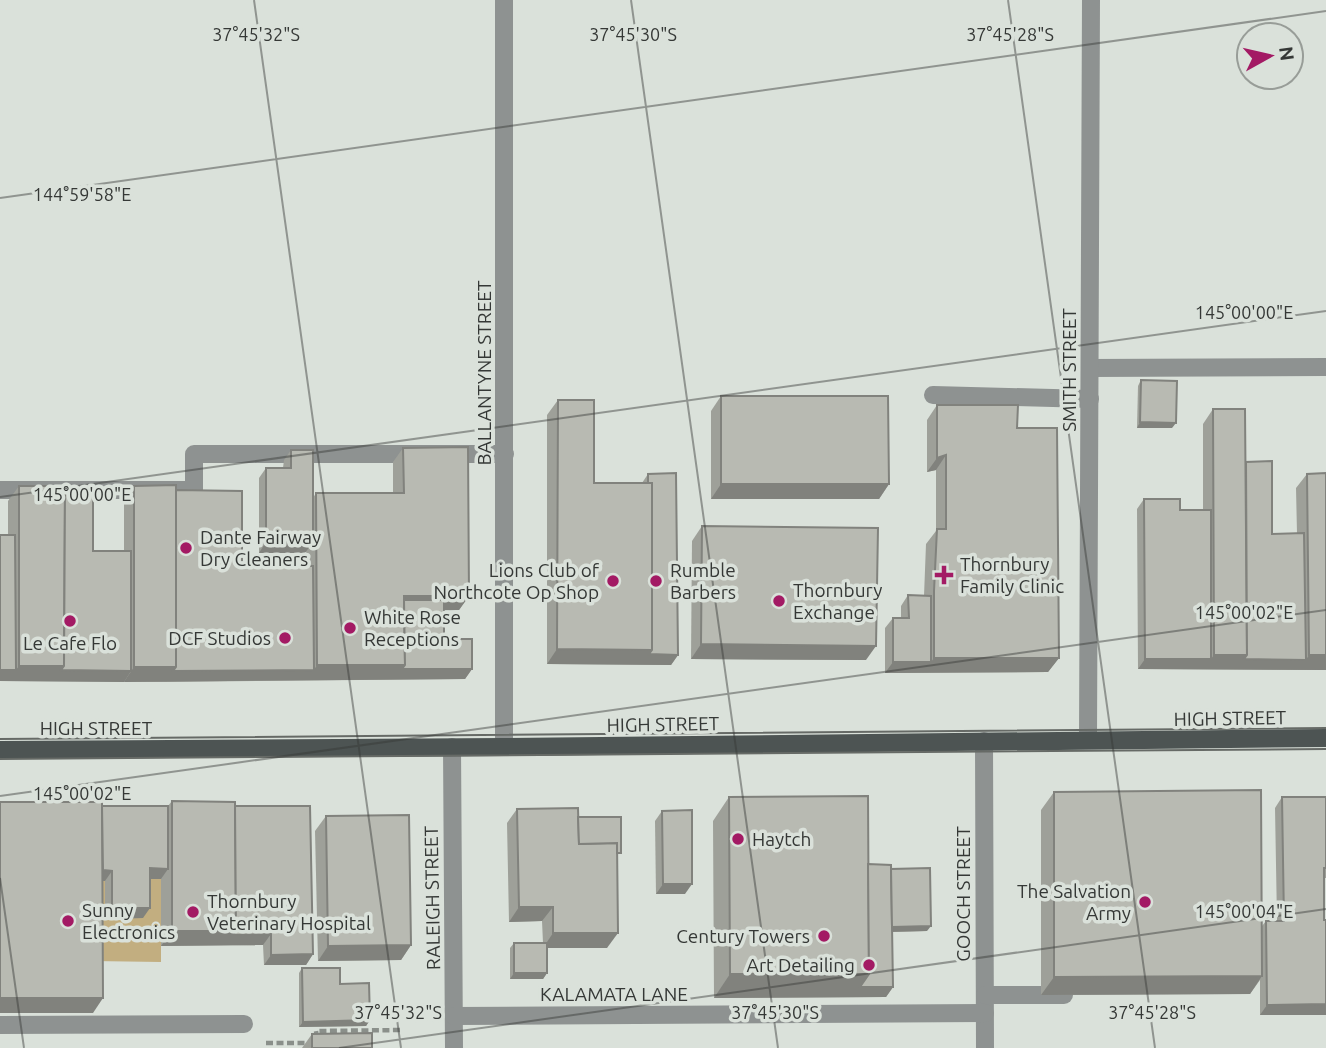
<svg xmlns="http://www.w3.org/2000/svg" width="1326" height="1048" font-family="Ubuntu,sans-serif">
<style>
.green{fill:#c2ae80}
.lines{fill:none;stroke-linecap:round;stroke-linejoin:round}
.path{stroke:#8a8f8a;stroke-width:4.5;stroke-dasharray:7 3.5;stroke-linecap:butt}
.minor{stroke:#8e9291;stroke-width:18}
.major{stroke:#4d5453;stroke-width:18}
.tram{stroke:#666a66;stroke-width:2}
.wall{fill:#9ea099}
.shaded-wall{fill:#81827d}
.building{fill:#b8bab2;stroke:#81827d;stroke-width:2}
.ticks{fill:none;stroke:#353836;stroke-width:2;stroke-opacity:0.45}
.poi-dot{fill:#a31a64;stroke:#dae1da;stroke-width:2.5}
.labels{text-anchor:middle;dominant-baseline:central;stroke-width:7;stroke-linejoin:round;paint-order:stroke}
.street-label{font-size:19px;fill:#353836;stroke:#dae1da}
.poi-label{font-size:19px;fill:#353836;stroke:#dae1da;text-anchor:start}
.ticks-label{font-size:18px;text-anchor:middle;fill:#353836;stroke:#dae1da;stroke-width:7;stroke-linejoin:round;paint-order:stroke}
</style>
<rect width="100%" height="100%" fill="#dae1da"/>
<polygon class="green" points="143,879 161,879 161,962 92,961 92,881 105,881 105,918 143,918"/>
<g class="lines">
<g class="path">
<polyline points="317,1038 316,1031 403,1030"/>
<polyline points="266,1043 310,1043"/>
</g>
<g class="minor">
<polyline points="1090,368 1326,367"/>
<polyline points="933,395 1090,399"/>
<polyline points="0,490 194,490 194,454 505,454"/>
<polyline points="1088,740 1091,0"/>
<polyline points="984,741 985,1048"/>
<polyline points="452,747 454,1048"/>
<polyline points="504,747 504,0"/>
<polyline points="985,995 1064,995"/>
<polyline points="454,1016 985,1013"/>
<polyline points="0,1025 244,1024"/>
</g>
<polyline class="major" points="0,750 504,747 1326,738"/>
<g class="tram">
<polyline points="0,739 1326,728"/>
<polyline points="0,759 1326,749"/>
</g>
</g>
<g class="wall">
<polygon points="1141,380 1172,428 1137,428 1138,386"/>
<polygon points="721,396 889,484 879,499 711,499 711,411"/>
<polygon points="558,400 594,483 642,483 648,474 678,655 671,665 547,664 547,415"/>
<polygon points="937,405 1017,428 1059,658 1048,672 885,673 885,628 893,618 901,618 901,606 908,595 924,596 926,544 936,531 936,470 927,472 927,420"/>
<polygon points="1213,409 1246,462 1272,534 1297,533 1296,488 1307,474 1326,670 1138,669 1137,509 1144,499 1180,510 1203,510 1203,424"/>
<polygon points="403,448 469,596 459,610 444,610 444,639 472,669 465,679 166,682 0,681 8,535 8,501 19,486 65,491 93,551 124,551 124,501 134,486 176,490 242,566 306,566 306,552 259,553 259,478 266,468 283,468 284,460 291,450 313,498 316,493 393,493 393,462"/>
<polygon points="702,526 866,660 691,659 692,541"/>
<polygon points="1054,792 1262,926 1266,921 1277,921 1275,808 1282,797 1326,797 1326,878 1324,878 1324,920 1326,920 1326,1015 1260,1015 1260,980 1250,994 1041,995 1041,810"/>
<polygon points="729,797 868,864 891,869 927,931 892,932 893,987 886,997 714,998 713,821"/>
<polygon points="172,801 235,806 313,954 306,965 264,965 263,945 161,946 161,878 150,879 143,918 105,919 105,881 103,881 93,1013 102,806 168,806"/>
<polygon points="517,809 578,817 617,858 607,948 547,948 547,973 543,979 510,979 510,948 514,943 543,943 542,921 509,922 507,823"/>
<polygon points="662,811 685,894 656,894 655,821"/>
<polygon points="326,816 411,945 401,960 318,961 315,831"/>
<polygon points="302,968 340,984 370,1020 366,1026 299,1027 299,973"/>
<polygon points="312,1034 372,1048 302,1048"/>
</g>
<g class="shaded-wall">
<polygon points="1140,422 1176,423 1172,428 1137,428"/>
<polygon points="946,455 936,470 927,472 937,458"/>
<polygon points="721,484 889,484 879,499 711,499"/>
<polygon points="266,542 313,542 305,553 259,553"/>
<polygon points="404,596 469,596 459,610 402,611"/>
<polygon points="701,644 876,646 866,660 691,659"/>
<polygon points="557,649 652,650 678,655 671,665 547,664"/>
<polygon points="1214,655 1247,655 1306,660 1309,655 1326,655 1326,670 1138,669 1145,659 1211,659"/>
<polygon points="934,658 1059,658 1048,672 885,673 893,662 931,662"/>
<polygon points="317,665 405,665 472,669 465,679 124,682 134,667 314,670"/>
<polygon points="19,666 64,666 131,671 124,682 0,681 0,670 16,670"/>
<polygon points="150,868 168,869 161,879 143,879"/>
<polygon points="100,870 112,871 105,881 92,881"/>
<polygon points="663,884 692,884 685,894 656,894"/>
<polygon points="519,907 553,907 542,921 509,922"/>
<polygon points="112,908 150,908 143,918 105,919"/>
<polygon points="931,926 927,931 886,932 890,927"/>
<polygon points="172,931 236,931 271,934 263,945 161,946"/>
<polygon points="553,933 618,933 607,948 543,948"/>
<polygon points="411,945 401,960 318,961 328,946"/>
<polygon points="313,954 306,965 264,965 271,955"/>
<polygon points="514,973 547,973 543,979 510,979"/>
<polygon points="730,974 869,974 893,987 886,997 714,998"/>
<polygon points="1262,976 1250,994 1041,995 1054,977"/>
<polygon points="0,998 103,998 93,1013 0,1013"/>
<polygon points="1326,1004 1326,1015 1260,1015 1267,1005"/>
<polygon points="370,1020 366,1026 299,1027 303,1022"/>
</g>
<g class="building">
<polygon points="1141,380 1177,381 1176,423 1140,422"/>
<polygon points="721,396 888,396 889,484 721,484"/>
<polygon points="558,400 594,400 594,483 652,483 652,650 557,649"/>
<polygon points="937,405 1018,405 1017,428 1057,428 1059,658 934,658 934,591 937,529 946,529 946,455 937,458"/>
<polygon points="1213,409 1245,409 1247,655 1214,655"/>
<polygon points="468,447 469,596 404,596 405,665 317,665 316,493 404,493 403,448"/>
<polygon points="291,450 313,450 313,542 266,542 266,468 291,468"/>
<polygon points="1272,461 1272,534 1304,533 1306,660 1244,659 1247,655 1246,462"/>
<polygon points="676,473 678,655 649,654 652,650 652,483 648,483 648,474"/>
<polygon points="1326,473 1326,655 1309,655 1307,474"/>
<polygon points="176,485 176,667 134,667 134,486"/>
<polygon points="19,486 65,486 64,666 19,666"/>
<polygon points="176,490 242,491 242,566 313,566 314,670 173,671 176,667"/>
<polygon points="65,491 93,491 93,551 131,551 131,671 61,670 64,666"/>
<polygon points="1144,499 1180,499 1180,510 1211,510 1211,659 1145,659"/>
<polygon points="702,526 878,528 876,646 701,644"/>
<polygon points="0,535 15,535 16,670 0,670"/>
<polygon points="908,595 931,596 931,662 893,662 893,618 909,618"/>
<polygon points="404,600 444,600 444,639 472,639 472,669 402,669 405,665"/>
<polygon points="1261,790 1262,976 1054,977 1054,792"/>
<polygon points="868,796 869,974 730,974 729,797"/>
<polygon points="1282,797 1326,797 1326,868 1324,868 1324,920 1326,920 1326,1004 1267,1005 1266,921 1284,921"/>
<polygon points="172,801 235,802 236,931 172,931"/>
<polygon points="0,802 102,802 103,998 0,998"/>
<polygon points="102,806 168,806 168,869 150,868 150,908 112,908 112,871 103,870"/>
<polygon points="235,806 310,806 313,954 271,955 271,934 233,935 236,931"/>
<polygon points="578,808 579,844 617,843 618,933 553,933 553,907 519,907 517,809"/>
<polygon points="692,810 692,884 663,884 662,811"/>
<polygon points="409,815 411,945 328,946 326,816"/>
<polygon points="578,817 621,817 621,853 617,853 617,843 579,844"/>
<polygon points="868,864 891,865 893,987 860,987 869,974"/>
<polygon points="930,868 931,926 892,927 891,869"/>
<rect x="514" y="943" width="33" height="30"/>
<polygon points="302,968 340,968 340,984 369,983 370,1020 303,1022"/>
<polygon points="372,1033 372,1048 312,1048 312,1034"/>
</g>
<path class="ticks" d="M254 0 401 1048M631 0 778 1048M1008 0 1155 1048M0 198 1326 11M0 497 1326 311M0 796 1326 610M0 878 24 1048M339 1048 1326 909"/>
<g class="poi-dot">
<circle cx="186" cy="548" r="7"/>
<path d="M940.5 564.5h7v7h7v7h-7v7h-7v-7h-7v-7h7z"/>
<circle cx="613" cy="581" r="7"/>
<circle cx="656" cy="581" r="7"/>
<circle cx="779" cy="601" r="7"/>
<circle cx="70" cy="621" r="7"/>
<circle cx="350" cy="628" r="7"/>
<circle cx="285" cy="638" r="7"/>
<circle cx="738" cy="839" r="7"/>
<circle cx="1145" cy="902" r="7"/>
<circle cx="193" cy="912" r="7"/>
<circle cx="68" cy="921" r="7"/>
<circle cx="824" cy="936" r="7"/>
<circle cx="869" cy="965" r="7"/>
</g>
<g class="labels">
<g class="street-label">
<text transform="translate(1069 370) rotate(-90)">SMITH STREET</text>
<text transform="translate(484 373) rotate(-90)">BALLANTYNE STREET</text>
<text transform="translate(1230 718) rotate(-1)">HIGH STREET</text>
<text transform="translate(663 724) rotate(-1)">HIGH STREET</text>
<text x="96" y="728">HIGH STREET</text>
<text transform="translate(963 894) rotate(-90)">GOOCH STREET</text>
<text transform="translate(432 898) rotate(-91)">RALEIGH STREET</text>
<text x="614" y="994">KALAMATA LANE</text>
</g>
<g class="poi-label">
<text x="200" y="537">Dante Fairway<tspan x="200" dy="22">Dry Cleaners</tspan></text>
<text x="960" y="564">Thornbury<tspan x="960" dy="22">Family Clinic</tspan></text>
<text x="599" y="570" text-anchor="end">Lions Club of<tspan x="599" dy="22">Northcote Op Shop</tspan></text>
<text x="670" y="570">Rumble<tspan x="670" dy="22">Barbers</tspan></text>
<text x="793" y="590">Thornbury<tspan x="793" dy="22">Exchange</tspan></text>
<text x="364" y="617">White Rose<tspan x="364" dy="22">Receptions</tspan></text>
<text x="271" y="638" text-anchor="end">DCF Studios</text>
<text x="70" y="643" text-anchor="middle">Le Cafe Flo</text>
<text x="752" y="839">Haytch</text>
<text x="1131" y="891" text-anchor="end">The Salvation<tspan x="1131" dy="22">Army</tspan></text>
<text x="207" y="901">Thornbury<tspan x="207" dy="22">Veterinary Hospital</tspan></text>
<text x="82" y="910">Sunny<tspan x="82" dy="22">Electronics</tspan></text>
<text x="810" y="936" text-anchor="end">Century Towers</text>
<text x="855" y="965" text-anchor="end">Art Detailing</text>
</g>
</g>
<g class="ticks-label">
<text x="256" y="41">37°45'32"S</text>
<text x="633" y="41">37°45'30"S</text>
<text x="1010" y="41">37°45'28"S</text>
<text x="82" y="201">144°59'58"E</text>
<text x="1244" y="319">145°00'00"E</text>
<text x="82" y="501">145°00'00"E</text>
<text x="1244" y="619">145°00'02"E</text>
<text x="82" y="800">145°00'02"E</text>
<text x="1244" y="918">145°00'04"E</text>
<text x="398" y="1019">37°45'32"S</text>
<text x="775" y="1019">37°45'30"S</text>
<text x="1152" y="1019">37°45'28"S</text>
</g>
<g transform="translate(1270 56) rotate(82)"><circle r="33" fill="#dae1da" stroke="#989d98" stroke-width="2"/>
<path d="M0-5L12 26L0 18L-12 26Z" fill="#a31a64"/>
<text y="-10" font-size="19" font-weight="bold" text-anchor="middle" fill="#353836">N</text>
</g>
</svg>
